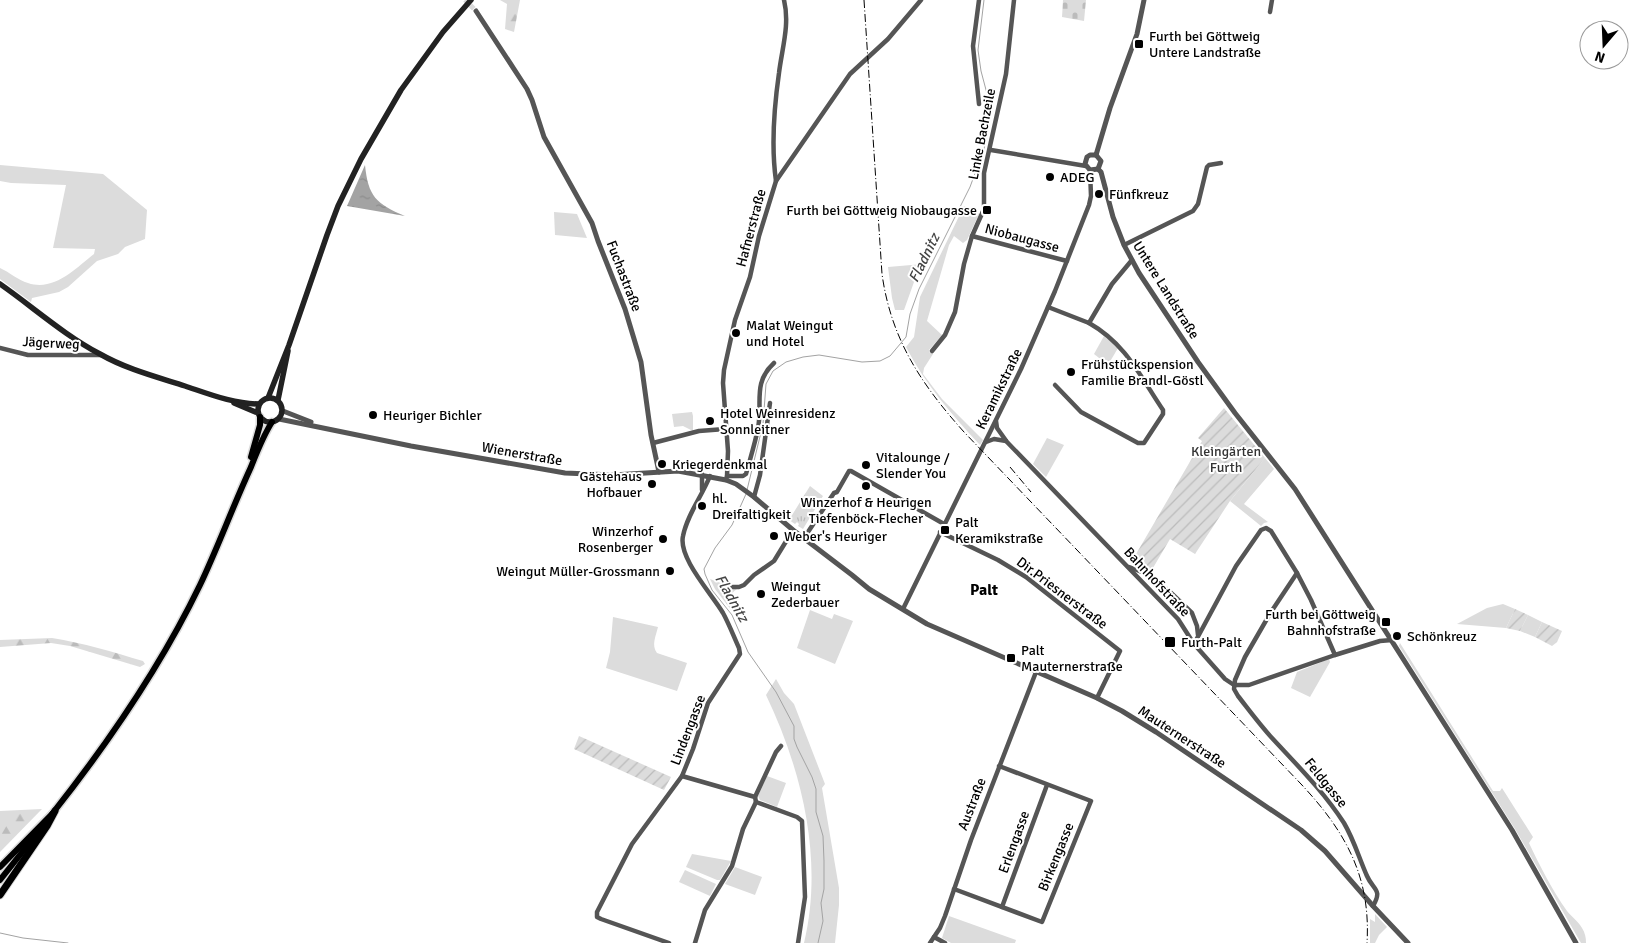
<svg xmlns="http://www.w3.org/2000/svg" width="1649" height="943" font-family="Signika,sans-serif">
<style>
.grass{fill:#dcdcdc}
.forest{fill:url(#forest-firs)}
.cemetery{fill:url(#cemetery-stones)}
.park{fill:url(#park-tufts)}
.garden{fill:url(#garden-furrows)}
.water{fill:url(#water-ripples)}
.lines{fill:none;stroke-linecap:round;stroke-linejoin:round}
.stream{stroke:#a3a3a3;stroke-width:1}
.tertiary-tunnel{stroke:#d9d9d9;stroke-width:5;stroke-dasharray:5 2.5;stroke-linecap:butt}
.primary-casing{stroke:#dbdbdb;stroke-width:9}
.trunk-casing{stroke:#dbdbdb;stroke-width:9}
.minor{stroke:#555;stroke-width:4.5}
.tertiary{stroke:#555;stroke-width:5}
.secondary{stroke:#222;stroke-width:5.5}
.primary{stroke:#000;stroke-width:6}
.trunk{stroke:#000;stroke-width:7}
.rail{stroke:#000;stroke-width:1;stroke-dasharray:8 2.5 1 2.5;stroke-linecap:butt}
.poi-dot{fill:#000;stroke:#fff;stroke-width:2}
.labels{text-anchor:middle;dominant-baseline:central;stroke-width:4;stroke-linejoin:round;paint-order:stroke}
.poi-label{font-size:14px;fill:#000;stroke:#fff;text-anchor:start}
.street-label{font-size:14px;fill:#000;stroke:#fff}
.park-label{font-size:14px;fill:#333;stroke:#fff}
.water-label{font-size:15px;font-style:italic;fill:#444;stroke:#fff}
.quarter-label{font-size:16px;font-weight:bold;fill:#000;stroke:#fff}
</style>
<defs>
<pattern id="forest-firs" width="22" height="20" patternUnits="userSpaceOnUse" patternTransform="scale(1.25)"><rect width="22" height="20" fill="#dcdcdc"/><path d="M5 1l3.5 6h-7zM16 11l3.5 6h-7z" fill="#bbb"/></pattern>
<pattern id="cemetery-stones" width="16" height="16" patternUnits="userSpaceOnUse" patternTransform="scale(1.25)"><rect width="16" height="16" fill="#dcdcdc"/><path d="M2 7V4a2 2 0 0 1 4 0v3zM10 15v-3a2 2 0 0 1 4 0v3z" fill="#bbb"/></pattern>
<pattern id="park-tufts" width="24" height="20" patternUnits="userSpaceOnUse" patternTransform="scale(1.25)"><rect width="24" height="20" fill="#dcdcdc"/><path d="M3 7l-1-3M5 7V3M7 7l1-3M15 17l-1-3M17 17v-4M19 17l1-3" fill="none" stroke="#bbb"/></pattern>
<pattern id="garden-furrows" width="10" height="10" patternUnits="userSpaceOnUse" patternTransform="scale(1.25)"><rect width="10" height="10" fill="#dcdcdc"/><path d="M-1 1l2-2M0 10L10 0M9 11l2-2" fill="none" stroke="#bbb"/></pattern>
<pattern id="water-ripples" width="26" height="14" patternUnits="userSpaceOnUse" patternTransform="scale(1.25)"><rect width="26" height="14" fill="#a3a3a3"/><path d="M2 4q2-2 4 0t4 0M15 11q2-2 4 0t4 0" fill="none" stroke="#8b8b8b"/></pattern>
</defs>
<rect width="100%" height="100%" fill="#fff"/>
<g class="grass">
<path d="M0 165 103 174 147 210 145 239 125 247 118 254 97 261 68 287 59 292 32 298 31 302 0 279V268C9 272 18 280 28 283 54 292 76 268 94 254L95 249 53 248 66 185 11 183 0 181Z"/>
<path d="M964 206 979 214 967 240 963 243 954 236 949 245 927 321 942 335 929 350V352L933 354 924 368 923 374 942 399 983 440 980 445C952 415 925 384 906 347L914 337 920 297Z"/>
<polygon points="554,212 577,214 587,238 555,235"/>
<polygon points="923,264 914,282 904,310 895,310 892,298 888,267"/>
<polygon points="1104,336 1118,348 1108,365 1094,354"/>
<polygon points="692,412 693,416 693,431 683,426 674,427 672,414"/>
<polygon points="1047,438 1064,445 1046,477 1033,464"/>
<polygon points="1265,458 1274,469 1244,504 1268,522 1264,523 1261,526 1230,501"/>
<polygon points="1503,604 1515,609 1506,628 1457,624 1487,608"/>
<polygon points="810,610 832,619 834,614 853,621 835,664 797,648"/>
<polygon points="1528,615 1542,622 1535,637 1520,631"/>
<path d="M613 617 658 627C656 636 651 645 657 653L687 663 677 691 606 668 610 652Z"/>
<path d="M1400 643 1493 791H1500L1502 788 1533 837 1529 843C1540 866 1552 890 1567 911 1572 917 1578 921 1582 928 1585 933 1586 937 1586 943H1581L1515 829 1399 646Z"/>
<polygon points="1329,659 1330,662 1310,697 1291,688 1297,672"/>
<path d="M776 679 784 693 794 704 825 784 822 788 839 888V905L835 943H804C824 860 802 770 766 695Z"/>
<polygon points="767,776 786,783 777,807 760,800 758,796"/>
<polygon points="692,854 731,861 720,880 717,880 686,867"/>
<polygon points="735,867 762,877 755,895 725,884"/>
<polygon points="685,870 716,884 710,896 679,882"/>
<polygon points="1375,914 1387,927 1379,935 1375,943 1370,943 1370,919 1375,922"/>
<polygon points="949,916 1016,940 1015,943 951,943 942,938"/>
</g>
<g class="forest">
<polygon points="500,0 520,0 514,32 505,29 507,4"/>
<path d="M52 638C83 643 113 652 143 661L145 664 140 667 70 646 51 643 0 647V640Z"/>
<polygon points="42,809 0,852 0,811"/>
</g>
<polygon class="cemetery" points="1063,0 1086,0 1084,21 1062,17"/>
<g class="park">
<polygon points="810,486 823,496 803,529 798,526 799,524 797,522 795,524 789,520"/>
<path d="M710 579 737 589C728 595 728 602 732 611L715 589Z"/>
</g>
<g class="garden">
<polygon points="1224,408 1265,458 1230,501 1195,554 1170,539 1150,573 1132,561 1202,441 1198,438"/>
<polygon points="1515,609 1528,615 1520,631 1506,628"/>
<polygon points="1542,622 1562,631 1557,642 1552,646 1535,637"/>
<polygon points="579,736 671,777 664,790 574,749"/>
</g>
<path class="water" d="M365 165C368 196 376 204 405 216L347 206Z"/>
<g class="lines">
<g class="stream">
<polyline points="747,490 763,424 766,384 773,371 786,362 803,357 819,355 862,362 880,361 890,356 906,337 910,314 919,289 970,187 984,149 988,129 990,105 981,71 978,50 984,0"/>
<polyline points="746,494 732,525 715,548 704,569 705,574 712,590 732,615 748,652 776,692 794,726 794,739 797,747 812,777 816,789 816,812 823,836 824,861 824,889 821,903 823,921 818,943"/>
<polyline points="0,933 23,938 68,943"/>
</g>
<polyline class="tertiary-tunnel" points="465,0 476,11"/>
<defs>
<g id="primary">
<polyline points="251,457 260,425 260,417"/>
<path d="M52 814C109 742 160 668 200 585 218 547 233 506 251 467 257 452 263 436 272 422"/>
<polyline points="0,867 52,814"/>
<polyline points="0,880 43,826"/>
</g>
<polyline id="trunk" points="0,895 47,826 55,811"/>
</defs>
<use href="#primary" class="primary-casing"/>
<use href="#trunk" class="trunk-casing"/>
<g class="minor">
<polyline points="979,0 973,46 979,104"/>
<polyline points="1270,12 1272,0"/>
<polyline points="991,150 1086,166"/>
<path d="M776 181C771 146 774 108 779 73 782 48 790 25 784 0"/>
<polyline points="972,236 1067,261"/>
<polyline points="1124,245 1193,211 1198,204 1207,167 1209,165 1221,163"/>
<polyline points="1048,307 1089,323 1112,284 1132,260"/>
<polyline points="0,348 28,355 101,355"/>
<polyline points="932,351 945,335 955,312 964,264 972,236 984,209 984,173 1006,74 1014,0"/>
<path d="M1055 385 1081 412 1138 443H1144L1163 414V410C1140 376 1126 344 1089 323"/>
<polyline points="996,421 997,428 1007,442 1178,619 1194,644 1225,679 1234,685 1249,685 1335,655 1380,641 1392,640"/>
<polyline points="986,442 994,439 1006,441"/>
<polyline points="653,443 699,431 725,429"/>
<path d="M727 476H743L746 474C750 459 755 444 758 428 763 404 752 383 774 363"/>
<polyline points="726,480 727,476 728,451 723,383 724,370 735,320 750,277 759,236 776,181 850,74 888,39 921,0"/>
<polyline points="702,490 702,474"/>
<polyline points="754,497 760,475 770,403"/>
<polyline points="940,532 998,560 1026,577 1120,651 1097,698"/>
<polyline points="804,538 834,493 837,492 849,471 851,471 944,524"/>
<polyline points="1129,567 1147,574 1169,591 1192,613 1197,626 1198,635"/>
<polyline points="1297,573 1311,600 1335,655"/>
<polyline points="732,587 739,587 744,585 754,575 774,561 793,530"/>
<polyline points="903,609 1021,369 1055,291 1089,205 1091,196 1090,170"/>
<path d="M1194 644 1236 566 1261 530 1266 528 1271 531 1297 573 1271 612 1245 657 1235 680 1234 689 1238 696C1249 710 1260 725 1272 738 1297 765 1324 792 1344 823 1354 840 1359 858 1367 876 1373 890 1383 889 1373 906"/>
<polyline points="682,776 755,797 756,802"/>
<polyline points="755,797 776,752 781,746"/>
<polyline points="954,889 1042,922 1091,801 999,766"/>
<polyline points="1002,907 1047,785"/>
<polyline points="934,937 945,943"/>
<path d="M669 943 601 919 597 917V912L632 844 682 776 693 749 708 703 740 654 739 648C734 637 729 624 723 613 712 594 678 558 683 536 687 515 702 496 710 476"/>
<polyline points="695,943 705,910 732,866 743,829 756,802 797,817 802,821 805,897 798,943"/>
<polyline points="930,943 940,928 945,916 971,840 1036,672"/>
</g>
<g class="tertiary">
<polyline points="476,11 527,89 532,100 544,137 592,223 598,241 625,309 641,362 651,435 659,472"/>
<polyline points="1096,155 1110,108 1137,34 1144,0"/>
<polyline points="1096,155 1090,155 1087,157 1085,164 1090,170 1098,169"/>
<polyline points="1096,155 1101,161 1098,169"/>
<polyline points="1098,169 1101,172 1113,217 1124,245 1139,273 1198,362 1235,413 1295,489 1512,830 1576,943"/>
<polyline points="283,411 311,422"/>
<polyline points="279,419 411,446 565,473 613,475 678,471 726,480 736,484 754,497 793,530 852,575 869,589 927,624 1097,698 1122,711 1156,732 1301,830 1325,851 1373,906 1408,943"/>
</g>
<g class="secondary">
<path d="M0 284C33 307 64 335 100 354 126 369 157 377 185 386 209 394 234 404 259 404"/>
<circle cx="270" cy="410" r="12"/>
<polyline points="268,398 289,345 327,235 338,206 361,159 401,90 443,32 471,0"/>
<polyline points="278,400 288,351"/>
<polyline points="234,403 258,413"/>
</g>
<use href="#primary" class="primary"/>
<use href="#trunk" class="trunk"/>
<g class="rail">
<path d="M864 0 882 274C891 339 921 384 964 432L1301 784C1345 831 1371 876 1367 943"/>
<polyline points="1010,467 1031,492"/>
</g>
</g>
<g class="poi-dot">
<rect x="1134" y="39" width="10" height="10" rx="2.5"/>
<circle cx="1050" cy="177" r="5"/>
<circle cx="1099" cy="194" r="5"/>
<rect x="982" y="205" width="10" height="10" rx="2.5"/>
<circle cx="736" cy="333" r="5"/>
<circle cx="1071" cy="372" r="5"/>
<circle cx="373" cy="415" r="5"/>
<circle cx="710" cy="421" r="5"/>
<circle cx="662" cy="464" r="5"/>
<circle cx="866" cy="465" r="5"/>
<circle cx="652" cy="484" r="5"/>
<circle cx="866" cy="486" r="5"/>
<circle cx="702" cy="506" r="5"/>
<rect x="940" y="525" width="10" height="10" rx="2.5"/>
<circle cx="774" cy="536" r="5"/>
<circle cx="663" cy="539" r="5"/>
<circle cx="670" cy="571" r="5"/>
<circle cx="761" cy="594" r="5"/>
<rect x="1381" y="617" width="10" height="10" rx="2.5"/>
<circle cx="1397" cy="636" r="5"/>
<rect x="1164" y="636" width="12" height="12" rx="2.5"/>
<rect x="1006" y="653" width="10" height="10" rx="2.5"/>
</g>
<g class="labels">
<g class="poi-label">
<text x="1149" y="36">Furth bei Göttweig<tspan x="1149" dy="16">Untere Landstraße</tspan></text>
<text x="1060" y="177">ADEG</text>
<text x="1109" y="194">Fünfkreuz</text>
<text x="977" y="210" text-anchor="end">Furth bei Göttweig Niobaugasse</text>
<text x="746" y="325">Malat Weingut<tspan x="746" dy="16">und Hotel</tspan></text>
<text x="1081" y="364">Frühstückspension<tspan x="1081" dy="16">Familie Brandl-Göstl</tspan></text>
<text x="720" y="413">Hotel Weinresidenz<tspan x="720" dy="16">Sonnleitner</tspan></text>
<text x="383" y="415">Heuriger Bichler</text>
<text x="876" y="457">Vitalounge /<tspan x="876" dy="16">Slender You</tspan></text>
<text x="672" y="464">Kriegerdenkmal</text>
<text x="642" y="476" text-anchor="end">Gästehaus<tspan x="642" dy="16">Hofbauer</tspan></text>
<text x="712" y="498">hl.<tspan x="712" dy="16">Dreifaltigkeit</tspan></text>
<text x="866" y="502" text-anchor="middle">Winzerhof &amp; Heurigen<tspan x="866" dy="16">Tiefenböck-Flecher</tspan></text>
<text x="955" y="522">Palt<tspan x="955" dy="16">Keramikstraße</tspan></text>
<text x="653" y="531" text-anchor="end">Winzerhof<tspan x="653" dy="16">Rosenberger</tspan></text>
<text x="784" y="536">Weber's Heuriger</text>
<text x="660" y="571" text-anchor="end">Weingut Müller-Grossmann</text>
<text x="771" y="586">Weingut<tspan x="771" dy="16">Zederbauer</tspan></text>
<text x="1376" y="614" text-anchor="end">Furth bei Göttweig<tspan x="1376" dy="16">Bahnhofstraße</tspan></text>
<text x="1407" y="636">Schönkreuz</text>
<text x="1181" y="642">Furth-Palt</text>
<text x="1021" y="650">Palt<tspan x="1021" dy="16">Mauternerstraße</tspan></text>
</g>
<g class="street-label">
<text transform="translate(982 134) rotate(-79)">Linke Bachzeile</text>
<text transform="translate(751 228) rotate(-75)">Hafnerstraße</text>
<text transform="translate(1022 238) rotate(15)">Niobaugasse</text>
<text transform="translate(624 276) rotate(69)">Fuchastraße</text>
<text transform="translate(1166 290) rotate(58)">Untere Landstraße</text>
<text transform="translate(51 343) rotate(3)">Jägerweg</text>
<text transform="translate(999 389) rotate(-64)">Keramikstraße</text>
<text transform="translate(522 454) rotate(10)">Wienerstraße</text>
<text transform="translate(1157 582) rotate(47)">Bahnhofstraße</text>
<text transform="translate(1062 593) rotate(37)">Dir.Priesnerstraße</text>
<text transform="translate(688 730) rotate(-69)">Lindengasse</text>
<text transform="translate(1182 737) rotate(33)">Mauternerstraße</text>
<text transform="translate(1326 783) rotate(51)">Feldgasse</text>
<text transform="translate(972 804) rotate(-69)">Austraße</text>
<text transform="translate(1014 842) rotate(-70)">Erlengasse</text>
<text transform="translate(1056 857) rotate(-68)">Birkengasse</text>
</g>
<g class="park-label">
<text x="1226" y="451">Kleingärten<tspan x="1226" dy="16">Furth</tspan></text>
</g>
<g class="water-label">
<text transform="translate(924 258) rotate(-64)">Fladnitz</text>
<text transform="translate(732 598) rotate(60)">Fladnitz</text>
</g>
<g class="quarter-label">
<text x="984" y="590">Palt</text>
</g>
</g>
<g transform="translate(1604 45) rotate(199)"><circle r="24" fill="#ffffff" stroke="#999999"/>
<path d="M0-4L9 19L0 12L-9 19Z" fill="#000000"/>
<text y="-8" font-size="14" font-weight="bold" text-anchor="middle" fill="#000000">N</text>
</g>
</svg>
